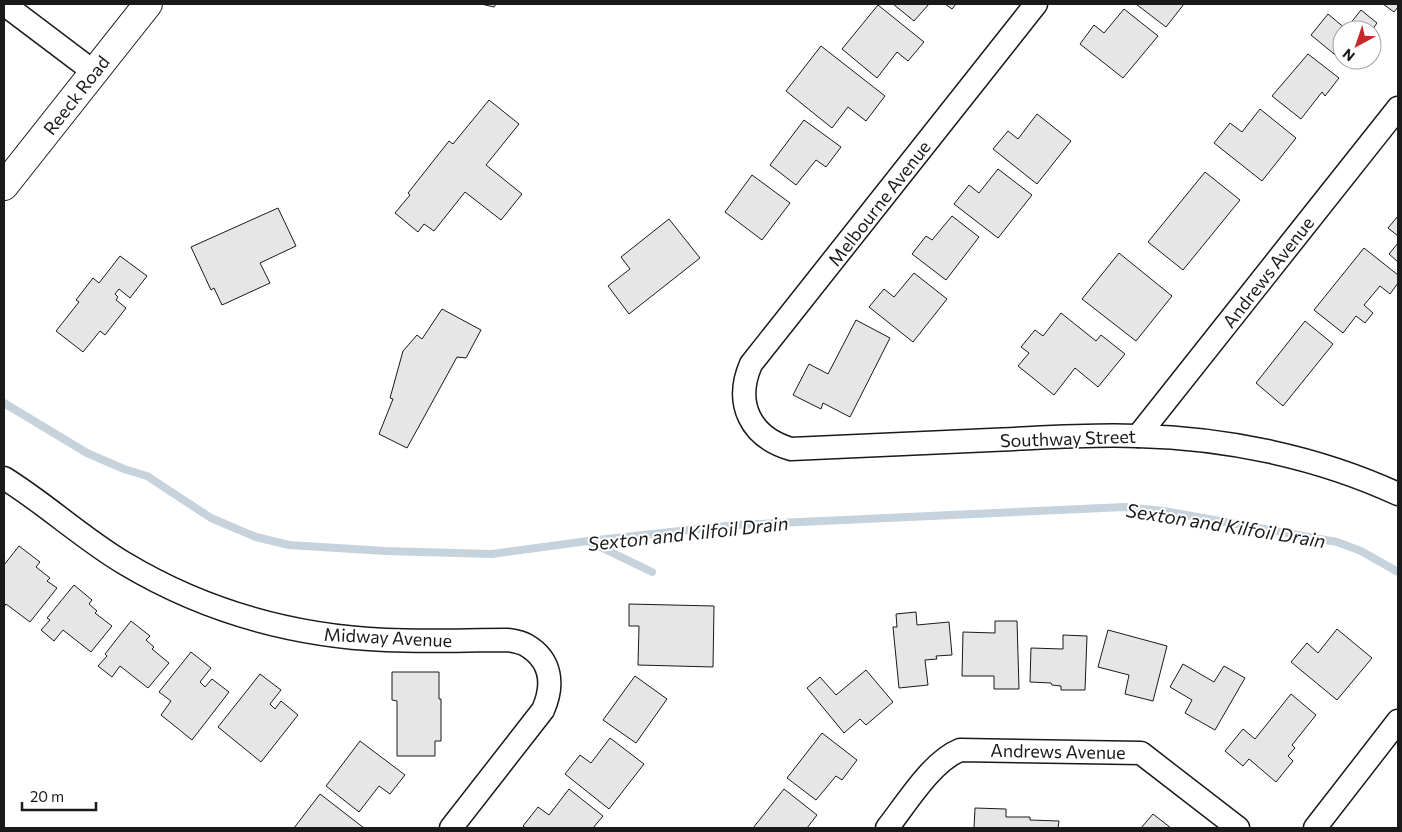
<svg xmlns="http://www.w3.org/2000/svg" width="1402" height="832" font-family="Commissioner,sans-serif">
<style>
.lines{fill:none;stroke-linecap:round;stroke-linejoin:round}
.stream{stroke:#c6d2dc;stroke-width:8}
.building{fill:#e6e6e6;stroke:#1a1a1a}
.street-casing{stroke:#1a1a1a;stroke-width:25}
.secondary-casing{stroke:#1a1a1a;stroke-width:30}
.street{stroke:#fff;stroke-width:22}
.secondary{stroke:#fff;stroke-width:28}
.labels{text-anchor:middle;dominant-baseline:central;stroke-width:4;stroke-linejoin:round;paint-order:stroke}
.street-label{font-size:18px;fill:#1a1a1a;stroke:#fff}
.water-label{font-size:19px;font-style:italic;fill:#1a1a1a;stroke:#fff}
</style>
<rect width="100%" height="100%" fill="#fff"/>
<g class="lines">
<g class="stream">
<polyline points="4,403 87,453 124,469 147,476 211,518 256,537 289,545 385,551 492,554 588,541 735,525 1124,507 1164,511 1337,542 1361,551 1398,572"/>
<polyline points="588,541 652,572"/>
</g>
</g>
<g class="building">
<polygon points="481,4 496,4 494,7"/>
<polygon points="893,4 929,4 914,21"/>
<polygon points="945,4 956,4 952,9"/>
<polygon points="1136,4 1184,4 1166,27"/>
<polygon points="1383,4 1398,4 1398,7 1394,12"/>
<polygon points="878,5 924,42 908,61 897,52 877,78 842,49"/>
<polygon points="1124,9 1158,36 1123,78 1080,44 1094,25 1104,33"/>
<polygon points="1361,10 1377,23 1372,30 1342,30 1342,60 1347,60 1345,63 1311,35 1328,14 1346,29"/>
<polygon points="821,46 885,96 866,121 848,107 832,128 786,91"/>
<polygon points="1308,54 1339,78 1325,96 1322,92 1301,119 1272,96"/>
<polygon points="489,100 519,124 486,165 522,194 501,220 465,192 434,231 424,224 418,232 395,213 410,195 408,193 449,141 453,144"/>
<polygon points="1260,109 1296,138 1262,181 1214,143 1230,123 1242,132"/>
<polygon points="1037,114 1071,141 1037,184 993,149 1008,131 1018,139"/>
<polygon points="804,120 841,147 826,167 816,160 796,185 770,165"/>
<polygon points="998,169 1032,195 998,238 954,204 969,185 979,193"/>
<polygon points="1205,172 1240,200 1183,270 1148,242"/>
<polygon points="752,175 790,203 762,240 725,212"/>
<polygon points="278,208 296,246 260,263 270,283 222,305 214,288 211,290 191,247"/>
<polygon points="952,216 979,237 946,280 912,254 926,236 932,240"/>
<polygon points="1398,216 1398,236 1388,228"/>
<polygon points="669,219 700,258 629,314 608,286 630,269 621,257"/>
<polygon points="1398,243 1398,262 1389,254"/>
<polygon points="1364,248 1398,275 1398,283 1390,294 1380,286 1364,305 1373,313 1365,323 1356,316 1343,333 1314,310"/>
<polygon points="1119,253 1172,296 1136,341 1082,299"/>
<polygon points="120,256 147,276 130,298 119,289 115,294 118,297 116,300 126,308 105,335 100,331 83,352 56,331 79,302 76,300 93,278 99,283"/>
<polygon points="914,273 947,299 913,342 869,307 884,289 894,297"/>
<polygon points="442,309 481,330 466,358 457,357 407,448 379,434 393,399 390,398 403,351 417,335 422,339"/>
<polygon points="1061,313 1096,341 1101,335 1125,354 1098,387 1075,368 1054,395 1018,366 1029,353 1021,347 1035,330 1043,336"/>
<polygon points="856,320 890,338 850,417 823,403 821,409 793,395 809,364 828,374"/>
<polygon points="1305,321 1333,344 1283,406 1256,383"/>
<polygon points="19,546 40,562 36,567 50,578 47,581 57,588 30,622 6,604 4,607 4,565"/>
<polygon points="74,585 92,600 89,604 97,611 95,613 112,626 91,652 63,630 54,641 41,630 50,620 47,618"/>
<polygon points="629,604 714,606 713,667 638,665 639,626 629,626"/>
<polygon points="916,612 917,625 949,622 952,655 936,656 937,659 925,660 928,685 899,688 893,627 897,627 896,614"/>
<polygon points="131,621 150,636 146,640 154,647 152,649 169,663 148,688 120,666 112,677 98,666 107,656 105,654"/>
<polygon points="995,621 1017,621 1019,689 994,689 994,676 962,676 963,632 995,633"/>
<polygon points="1337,629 1372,658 1337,700 1291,662 1307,643 1318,653"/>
<polygon points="1108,630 1167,646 1153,701 1125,694 1129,675 1098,667"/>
<polygon points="1063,635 1087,636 1085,690 1061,690 1061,686 1052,685 1051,683 1030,682 1031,648 1063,649"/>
<polygon points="191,652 211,668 200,682 205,687 212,679 229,692 192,740 161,715 171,701 159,692"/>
<polygon points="1183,664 1214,682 1224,666 1245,678 1215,730 1185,713 1192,700 1170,687"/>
<polygon points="866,670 893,702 866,725 860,719 844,733 807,688 820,677 836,695"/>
<polygon points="392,672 439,672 439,699 441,699 441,741 435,741 435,756 397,756 397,701 392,700"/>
<polygon points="260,674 281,690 270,704 275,709 281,701 298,715 261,762 218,727"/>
<polygon points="635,676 667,699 636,743 603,720"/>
<polygon points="1291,694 1316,715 1292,745 1295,748 1288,756 1293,761 1276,782 1249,759 1243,766 1225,751 1243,729 1255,739"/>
<polygon points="822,733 857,760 842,780 836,776 816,800 787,778"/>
<polygon points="610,738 644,764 609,809 565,774 580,755 591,763"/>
<polygon points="360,741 405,775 390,794 379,786 359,812 326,786"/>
<polygon points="569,789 603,816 593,828 526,828 523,826 538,807 549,815"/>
<polygon points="784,789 817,815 807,828 753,828"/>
<polygon points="320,794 364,828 294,828"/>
<polygon points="975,808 1006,809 1006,817 1030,817 1030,820 1059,821 1058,828 974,828"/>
<polygon points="1153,814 1171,828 1141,828"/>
</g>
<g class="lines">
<defs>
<g id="street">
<polyline points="4,4 94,72"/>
<path d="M1036 4 751 364C734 403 750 437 791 449 858 446 925 443 991 440 1040 438 1089 434 1138 436 1226 438 1318 457 1398 494"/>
<polyline points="1138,436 1398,108"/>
<path d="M4 478C46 504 82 538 124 563 204 611 294 636 386 640 427 642 467 640 508 640 514 641 521 642 526 645 552 660 554 685 543 710L451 828"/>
<path d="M887 828C907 803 931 762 960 750L1141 753 1238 828"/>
<polyline points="1315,828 1398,721"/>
</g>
<polyline id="secondary" points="4,186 148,4"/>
</defs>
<use href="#street" class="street-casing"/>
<use href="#secondary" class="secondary-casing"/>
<use href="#street" class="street"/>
<use href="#secondary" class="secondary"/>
</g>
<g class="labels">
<g class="street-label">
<text transform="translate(76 95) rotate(-52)">Reeck Road</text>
<text transform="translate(879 203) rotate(-52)">Melbourne Avenue</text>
<text transform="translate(1268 272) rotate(-52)">Andrews Avenue</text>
<text transform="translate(1068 438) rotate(-2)">Southway Street</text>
<text transform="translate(388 637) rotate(3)">Midway Avenue</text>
<text transform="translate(1058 751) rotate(1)">Andrews Avenue</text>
</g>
<g class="water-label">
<text transform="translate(1226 525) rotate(9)">Sexton and Kilfoil Drain</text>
<text transform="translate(688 533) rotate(-6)">Sexton and Kilfoil Drain</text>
</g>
</g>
<rect width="1402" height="832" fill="none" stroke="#1a1a1a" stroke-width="10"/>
<g transform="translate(1357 45) rotate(220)"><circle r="24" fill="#ffffff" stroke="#a3a3a3"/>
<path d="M0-4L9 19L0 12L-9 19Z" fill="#c62828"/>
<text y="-8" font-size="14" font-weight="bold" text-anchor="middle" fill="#1a1a1a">N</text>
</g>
<path d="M22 802v8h74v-8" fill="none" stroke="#1a1a1a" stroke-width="2.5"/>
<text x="30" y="802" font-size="15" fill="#1a1a1a" stroke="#ffffff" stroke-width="4" paint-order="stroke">20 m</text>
</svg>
